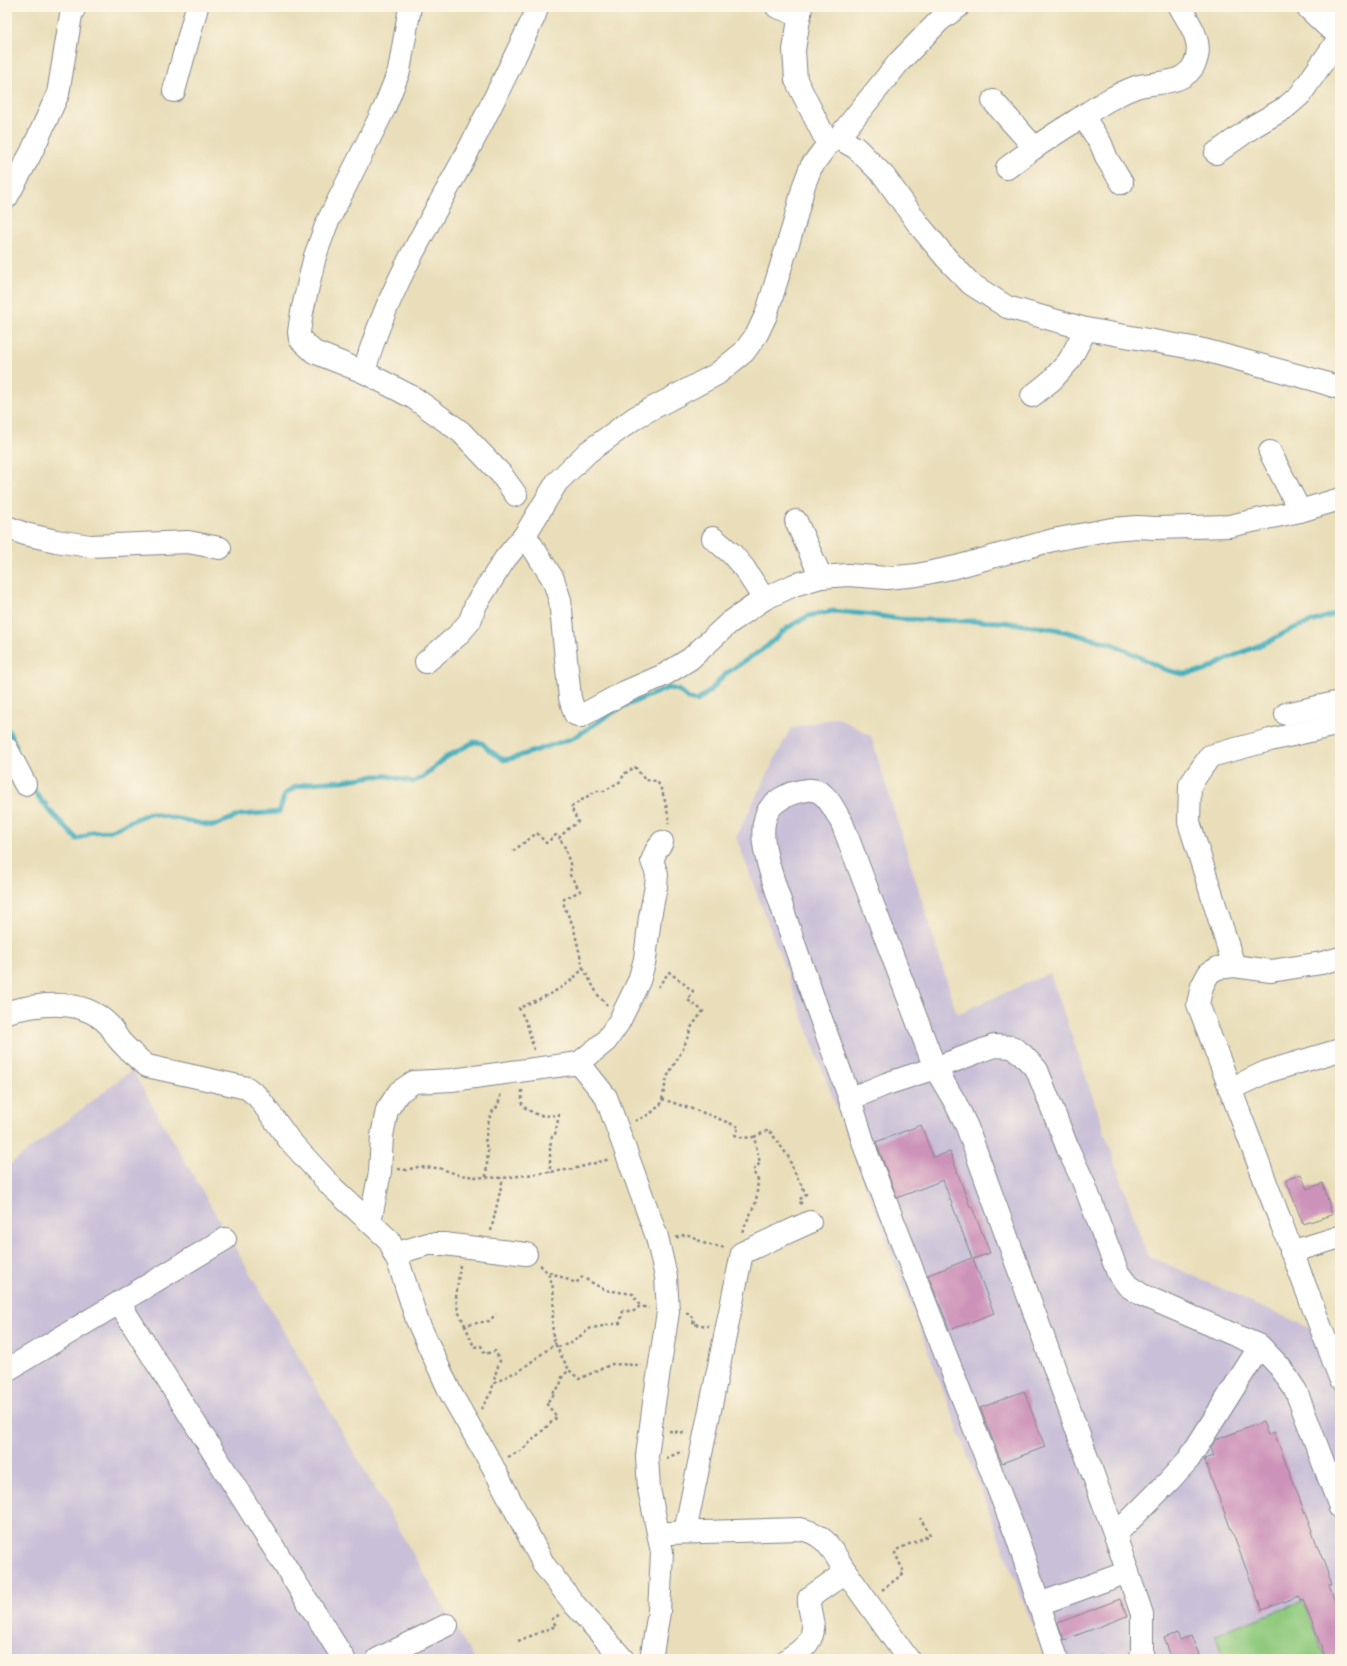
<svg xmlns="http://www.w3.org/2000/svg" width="1347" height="1666" font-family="'Patrick Hand',sans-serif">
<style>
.industrial{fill:#c9bfd8}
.green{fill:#90ca7e;stroke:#567c6e}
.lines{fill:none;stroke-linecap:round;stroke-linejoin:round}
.stream{stroke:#3eacbc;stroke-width:5}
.building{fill:#cc92b9}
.minor-casing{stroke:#82868c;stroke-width:24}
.path{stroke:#82868c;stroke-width:2.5;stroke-dasharray:3 3;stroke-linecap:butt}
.minor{stroke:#fff;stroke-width:22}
</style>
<rect width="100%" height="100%" fill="#fcf5e5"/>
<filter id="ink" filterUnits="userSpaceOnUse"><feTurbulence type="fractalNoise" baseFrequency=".025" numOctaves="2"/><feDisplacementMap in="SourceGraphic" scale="8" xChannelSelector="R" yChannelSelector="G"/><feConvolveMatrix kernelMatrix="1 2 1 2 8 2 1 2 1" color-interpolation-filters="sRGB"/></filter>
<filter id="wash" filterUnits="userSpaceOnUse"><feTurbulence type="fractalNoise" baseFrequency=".012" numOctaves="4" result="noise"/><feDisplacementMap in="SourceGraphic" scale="16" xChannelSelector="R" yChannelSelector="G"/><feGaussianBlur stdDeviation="0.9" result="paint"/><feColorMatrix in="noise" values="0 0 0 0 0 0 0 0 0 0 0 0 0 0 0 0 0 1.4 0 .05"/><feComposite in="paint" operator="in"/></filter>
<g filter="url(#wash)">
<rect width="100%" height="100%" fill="#e9deb9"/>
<g class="industrial">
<polygon points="837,717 871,736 957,1014 1050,973 1147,1255 1310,1328 1340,1410 1340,1659 1045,1659 854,1155 736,837 790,729"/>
<polygon points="132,1070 474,1659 7,1659 7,1167"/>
</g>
<g class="green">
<polygon points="1303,1601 1325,1659 1224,1659 1215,1635"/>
<polygon points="1105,1654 1110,1655 1118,1659 1095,1659"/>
</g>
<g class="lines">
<g class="stream">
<polyline points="7,728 16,746"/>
<polyline points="30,785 43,803 45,803 47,808 77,839 85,836 91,832 109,831 149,813 213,826 240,815 279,812 285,794 295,787 311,783 342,781 375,776 388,776 413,782 423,777 445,758 474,742 482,743 489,750 504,760 513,758 573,738 620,708 668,688 678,690 689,699 697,701 710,691 725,674 766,647 787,628 808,616 833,611 866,614 900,619 1002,622 1055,629 1113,644 1166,670 1183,674 1205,671 1231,657 1272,640 1294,628 1340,612"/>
</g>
</g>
<g id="blocks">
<g class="building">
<polygon points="921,1125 933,1157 950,1152 970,1207 972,1207 990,1253 973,1259 994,1313 950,1330 928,1275 972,1258 943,1180 897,1198 876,1142"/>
<polygon points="1301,1174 1307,1189 1323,1183 1332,1215 1303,1224 1286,1180"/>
<polygon points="1024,1391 1045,1447 1002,1463 980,1408"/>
<polygon points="1263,1422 1268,1435 1274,1432 1332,1584 1329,1585 1340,1613 1340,1659 1326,1659 1303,1600 1301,1601 1299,1596 1262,1610 1204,1459 1214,1456 1211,1448 1215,1440"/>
<polygon points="1120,1599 1127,1616 1064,1640 1058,1623"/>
<polygon points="1177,1633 1180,1640 1191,1636 1201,1659 1172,1659 1164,1638"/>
</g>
</g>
</g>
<g filter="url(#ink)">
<use href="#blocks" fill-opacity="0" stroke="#82868c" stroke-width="1"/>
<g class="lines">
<defs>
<g id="minor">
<polyline points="410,7 399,71 384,109 327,223 315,256 302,312 299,332 300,339 314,352 364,372 414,398 461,432 501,474 516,495"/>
<polyline points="777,7 800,15"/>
<polyline points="801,7 794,50 796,80 828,144"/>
<polyline points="1307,7 1327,26 1340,35"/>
<polyline points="1334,7 1340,12"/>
<polyline points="174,91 197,7"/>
<polyline points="993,101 1034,147"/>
<polyline points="1083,116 1101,144 1107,159 1122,183"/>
<polyline points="838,138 899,62 940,20 958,7"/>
<polyline points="1216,153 1254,126 1285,108 1300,95 1340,37"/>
<path d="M1007 168C1030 150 1053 135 1077 120 1097 107 1114 95 1136 87 1155 81 1185 86 1195 63 1204 42 1190 25 1180 7"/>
<polyline points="7,197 31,153 58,94 71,15 75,7"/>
<path d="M364 372C384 297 425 231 461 164 487 116 510 66 534 17L537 7"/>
<polyline points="1032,396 1052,380 1069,361 1086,329"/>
<polyline points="1270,452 1300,511"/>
<polyline points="796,521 821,577"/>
<polyline points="7,527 25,534 56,541 90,546 188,542 220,548"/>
<polyline points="525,535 553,579 560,600 570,698 575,714 581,716 625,692 664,675 690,659 729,623 764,599 794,585 821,577 848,575 887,578 917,575 956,567 1053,540 1112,529 1137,527 1156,528 1229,526 1300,511 1340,499"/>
<polyline points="713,538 732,554 744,568 764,599"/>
<polyline points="426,662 457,636 470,621 476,604 505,559 525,535 557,482 588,452 636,417 717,374 744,352 757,334 766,315 794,224 804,185 811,167 828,144 838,138 856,148 884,176 919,225 947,259 971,284 1007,307 1086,329 1204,350 1315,380 1340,388"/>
<polyline points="1286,714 1340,702"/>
<polyline points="7,749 25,784"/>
<polyline points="1340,958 1322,963 1271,971 1234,966 1218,968 1209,973 1202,986 1198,1004 1340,1378"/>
<polyline points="1234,966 1189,822 1190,785 1210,756 1270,740 1340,724"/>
<path d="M7 1012C40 1003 83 997 109 1025 113 1030 116 1036 120 1041 128 1050 137 1058 147 1066L247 1088 258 1097 290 1141 333 1188 389 1240 399 1264 417 1320 451 1394 492 1465 544 1565 575 1605 623 1659"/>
<polyline points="579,1063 606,1041 619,1022 639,981 645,959 650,917 656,886 657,874 652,861 656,851 662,842"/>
<polyline points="1230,1089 1266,1072 1340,1050"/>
<path d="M850 1099C827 1034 802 970 781 904 774 881 758 843 765 819 769 801 790 792 807 790 826 788 833 808 842 823L935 1068 994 1046 1012 1047 1022 1054 1037 1070 1068 1149 1083 1181 1118 1273 1128 1286 1142 1295 1260 1346 1189 1459 1168 1482 1115 1535"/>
<polyline points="370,1222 380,1172 382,1136 387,1110 399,1092 414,1082 452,1080 579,1063 606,1097 657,1237 666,1277 668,1312 654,1403 647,1456 649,1489 662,1552 659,1612 651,1659"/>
<polyline points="1291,1252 1340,1237"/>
<polyline points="394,1254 428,1244 444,1244 526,1254"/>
<polyline points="119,1303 344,1659"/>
<polyline points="1260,1346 1280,1367 1296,1391 1340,1507"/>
<polyline points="7,1370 225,1239"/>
<polyline points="685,1532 742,1253 810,1222"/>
<path d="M670 1533 800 1529C827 1534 832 1551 846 1572L809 1598C808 1605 811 1613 812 1620 817 1639 803 1650 788 1659"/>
<polyline points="846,1572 908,1659"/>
<polyline points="1039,1604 1128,1572"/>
<polyline points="378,1659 447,1625"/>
<polyline points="1057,1659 1017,1537 867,1154 850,1099 886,1084 935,1068 955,1102 967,1127 1115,1535 1142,1614 1142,1653 1140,1659"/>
</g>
</defs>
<use href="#minor" class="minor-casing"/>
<g class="path">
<path d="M513 851 537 833 546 843 556 835 559 838 568 829 578 822 571 807 596 791H604L621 781 624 774 635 767 645 780 657 781C664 793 667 808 669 821L668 824"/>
<polyline points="583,968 598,995 607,1005"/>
<path d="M534 1050 527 1024 519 1008C542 998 568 988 583 968L573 925 564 907V899L580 891 570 875 571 867 564 845 559 838"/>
<path d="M522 1090V1105C536 1117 542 1116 559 1115L555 1135 552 1137 550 1146V1173"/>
<polyline points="662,1099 707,1114 739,1127 735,1135 743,1138 754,1137 760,1163 753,1171 758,1180 756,1202 742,1232"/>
<polyline points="635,1121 650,1114 661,1104 667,1077 683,1049 692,1026 703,1011 688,1000 693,991 669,972 658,987"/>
<polyline points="754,1137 769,1130 788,1156 793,1169 806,1194 799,1200 802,1205"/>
<polyline points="398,1169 406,1170 418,1167 439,1168 459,1175 476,1177 503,1178 573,1169 610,1159"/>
<polyline points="486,1177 488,1150 485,1143 488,1124 491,1113 498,1106 501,1092"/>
<polyline points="491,1231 503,1178"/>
<path d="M676 1238C691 1230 693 1239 706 1244 712 1246 719 1246 725 1248"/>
<polyline points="460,1265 456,1298 458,1311 465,1325 489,1321 496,1314"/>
<path d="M540 1265C562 1283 550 1311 553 1336 555 1347 564 1360 569 1370"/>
<polyline points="549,1272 576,1283 582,1277 605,1290 633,1294 640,1306"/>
<polyline points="686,1313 689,1313 694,1320 693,1324 709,1326"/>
<polyline points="465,1325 474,1347 481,1346 485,1354 495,1351 500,1361 495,1375 494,1384"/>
<polyline points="558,1347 571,1343 591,1328 620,1323 623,1311 634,1311 640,1306 649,1308"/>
<polyline points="481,1409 492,1391 493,1384 515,1372 518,1372 556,1343"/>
<polyline points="669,1431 687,1433"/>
<polyline points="508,1457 522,1450 557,1417 546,1403 555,1394 553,1393 560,1386 562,1377 569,1370 579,1379 612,1364 641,1365"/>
<path d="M666 1458C672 1457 676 1452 683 1452"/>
<polyline points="882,1590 904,1573 895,1553 896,1550 930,1535 920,1518"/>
<polyline points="518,1641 556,1626 552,1619 559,1615"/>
</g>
<use href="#minor" class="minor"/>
</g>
</g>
<rect width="1347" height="1666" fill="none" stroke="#fcf5e5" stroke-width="24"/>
</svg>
